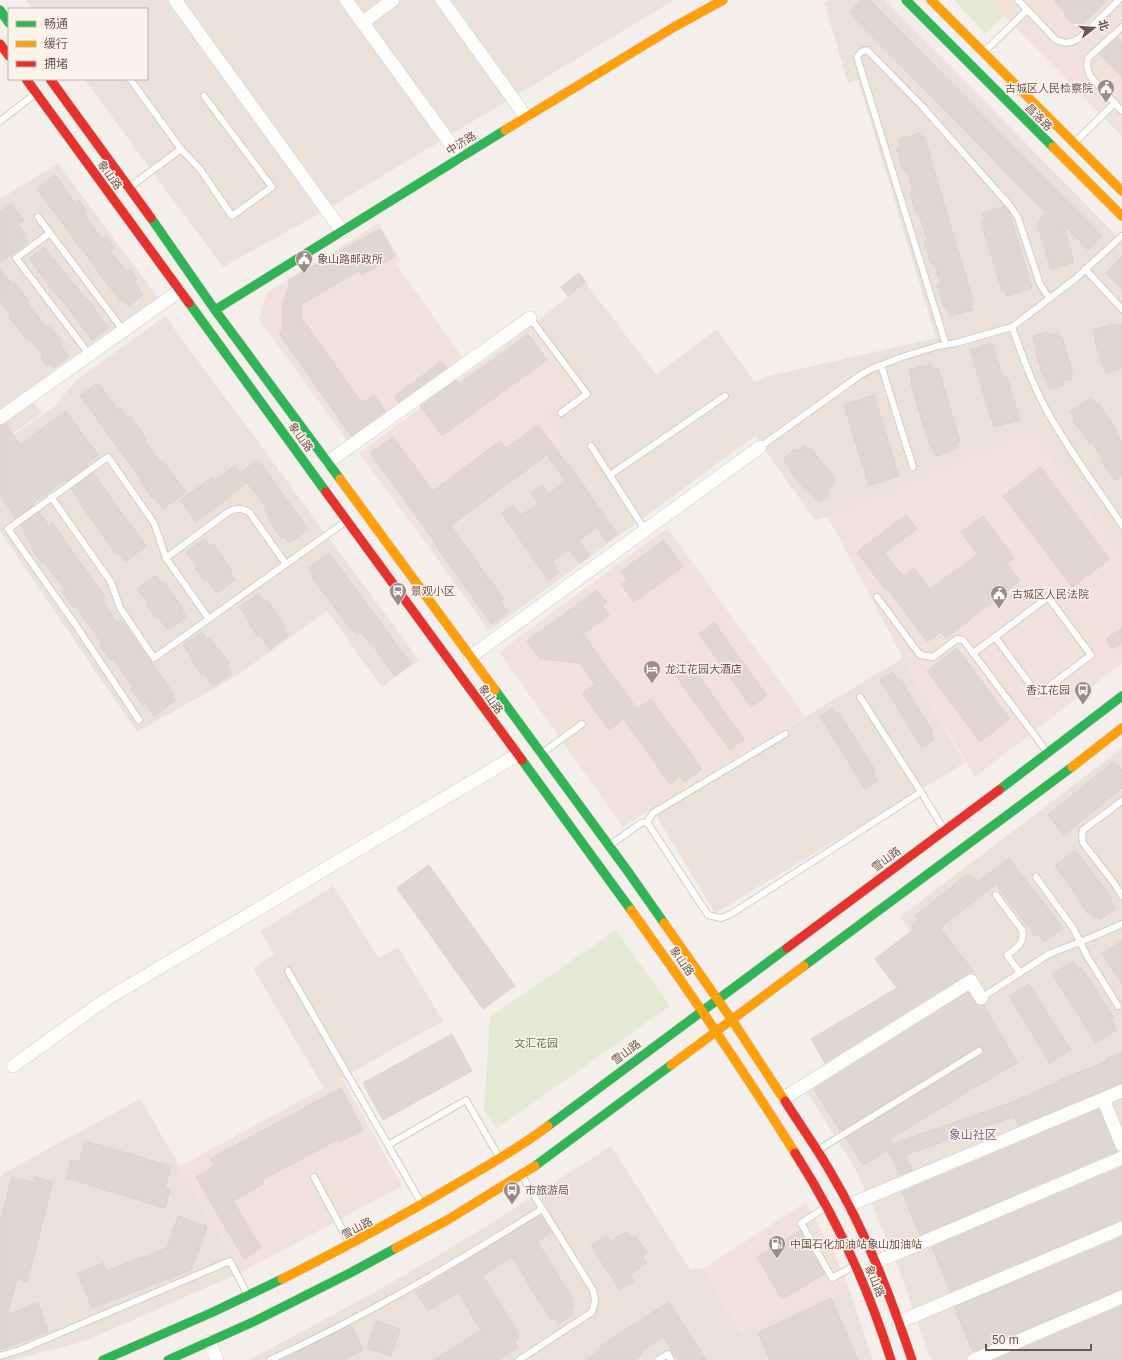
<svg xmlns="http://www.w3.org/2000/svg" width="1122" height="1360" font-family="Helvetica,'Noto Sans SC',sans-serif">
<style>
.residential{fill:#ece1d8}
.commercial{fill:#f1e1db}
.green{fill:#e4e9d6}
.building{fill:#e0d7d3;stroke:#dcd2cd}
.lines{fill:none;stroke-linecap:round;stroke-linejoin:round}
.lane-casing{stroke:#d3ccc8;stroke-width:8}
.street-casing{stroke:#d3ccc8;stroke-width:14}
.fast-casing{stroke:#d3cbc6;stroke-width:10}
.slow-casing{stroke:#d3cbc6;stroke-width:10}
.jam-casing{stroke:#d3cbc6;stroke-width:10}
.lane{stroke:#fdfdfc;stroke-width:6}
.street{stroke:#fdfdfc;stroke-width:13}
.fast{stroke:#30b455;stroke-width:9}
.slow{stroke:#ff9f0a;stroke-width:9}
.jam{stroke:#e5322d;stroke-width:9}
.labels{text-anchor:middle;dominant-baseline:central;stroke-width:3;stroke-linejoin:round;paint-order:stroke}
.poi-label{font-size:11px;fill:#6e554e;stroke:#fcf3eb;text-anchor:start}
.street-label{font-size:11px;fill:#6e554e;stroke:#fcf3eb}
.park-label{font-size:11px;fill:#5d784b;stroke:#fcf3eb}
.neighbourhood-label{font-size:12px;fill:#7a668a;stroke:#fcf3eb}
</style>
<rect width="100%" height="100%" fill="#f4efea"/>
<g class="residential">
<polygon points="26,0 674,0 326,210 223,267 84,79 147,79 147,9 33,9"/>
<polygon points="829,0 885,0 1122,241 1122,559 1032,433 828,517 815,520 755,436 489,631 428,546 566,444 545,416 578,391 531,326 586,283 656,375 717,329 755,383 764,377 936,338 858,80 848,83 824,2"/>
<polygon points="58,163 158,298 50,373 26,393 42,413 0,442 0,199"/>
<polygon points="165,316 419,660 382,687 327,611 236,676 137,732 0,531 0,444 55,406 75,381"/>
<polygon points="903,658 965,763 715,913 652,809"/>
<polygon points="1122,748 1122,1360 931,1360 900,1272 870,1200 853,1165 799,1080 950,989 900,917"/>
<polygon points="333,886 379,958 398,947 443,1021 324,1088 253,968 274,954 261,931"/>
<polygon points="140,1099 242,1272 85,1341 14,1360 0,1360 0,1180 2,1174"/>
<polygon points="611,1146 690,1270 704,1268 742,1333 848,1285 873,1360 249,1360 368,1296 432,1259 490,1224"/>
</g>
<g class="commercial">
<polygon points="989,0 1122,0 1122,136 1057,70"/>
<polygon points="379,223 401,261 396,264 467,364 353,448 259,320 267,293"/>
<polygon points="531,326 578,391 545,416 566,444 428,546 359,453"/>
<polygon points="1032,433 1122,559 1122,663 975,777 903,658 828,517"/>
<polygon points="667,528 805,716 623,827 499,652"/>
<polygon points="342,1078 402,1186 242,1272 180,1166"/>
<polygon points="806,1202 833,1251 848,1285 743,1333 704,1268"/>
</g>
<g class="green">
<polygon points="954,0 989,0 1004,16 985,33"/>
<polygon points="616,930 670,1006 496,1129 484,1109 490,1017"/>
</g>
<g class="building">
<polygon points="861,0 870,0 1102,236 1088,250 1063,224 1074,262 1051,269 1037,223 1046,213 853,17 854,16 850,11"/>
<polygon points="1053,0 1108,0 1078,29 1064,15 1066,14"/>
<polygon points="1117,37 1122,42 1122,77 1099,54"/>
<polygon points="920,133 921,137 924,136 974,304 971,305 973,310 950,316 947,306 944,307 937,285 941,284 934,263 931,264 924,242 928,241 919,214 916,214 910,192 913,191 907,170 903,171 897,149 900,148 898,140"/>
<polygon points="55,175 75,203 79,200 87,211 84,214 102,239 106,236 114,248 110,250 126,272 130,269 137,279 134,282 143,295 128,306 123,299 120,301 37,189"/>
<polygon points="11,204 24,220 18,224 25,234 23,235 28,242 0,263 0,212"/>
<polygon points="1004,206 1010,214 1032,288 1007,296 1005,289 1002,291 981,222 985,220 982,213"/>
<polygon points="380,229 395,256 362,275 359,271 302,304 301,317 362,403 374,395 385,411 351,436 279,333 282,331 282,307 284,299 290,283 288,280"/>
<polygon points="44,247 53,260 54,259 75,286 76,286 87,300 88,299 108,328 92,340 60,297 59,298 29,259"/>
<polygon points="1122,256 1122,289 1106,273"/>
<polygon points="0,269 13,285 15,283 29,301 27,303 46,327 49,325 63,343 60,345 69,356 53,368 50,364 47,366 41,357 43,355 30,339 28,341 9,317 11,315 0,301"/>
<polygon points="579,273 586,282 568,296 561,287"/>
<polygon points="1114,324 1115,326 1122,324 1122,368 1106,373 1105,367 1103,367 1094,338 1096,337 1093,330"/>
<polygon points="1048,332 1049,335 1058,332 1060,337 1062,337 1073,374 1071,374 1072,379 1063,381 1064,385 1050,390 1045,375 1043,376 1035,350 1037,350 1033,336"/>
<polygon points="528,334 547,360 442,436 420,406 456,380 459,384"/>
<polygon points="992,343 1003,378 1007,377 1020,420 994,427 970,350"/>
<polygon points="442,361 447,368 398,402 394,397"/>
<polygon points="931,364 933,370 938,368 960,442 955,443 957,449 936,456 933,447 931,448 923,424 910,380 912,380 909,370"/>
<polygon points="98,383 117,409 120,407 128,418 130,416 146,439 144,440 160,462 162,460 186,492 163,509 154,497 152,498 140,481 141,479 80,396"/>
<polygon points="874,395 899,476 869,486 844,405"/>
<polygon points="1091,397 1096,405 1098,403 1108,417 1117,430 1115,432 1122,442 1122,475 1115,481 1102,461 1103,460 1092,442 1090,444 1074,422 1076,421 1070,412"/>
<polygon points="66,411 98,455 86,464 88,466 66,482 65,480 35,501 33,503 34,505 16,518 0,495 0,426 6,424 20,445"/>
<polygon points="538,425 568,465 569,464 617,534 607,542 597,527 579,540 590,556 579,563 569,549 552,562 559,572 548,580 502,513 513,505 521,515 538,504 531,493 542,485 548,494 566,482 547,455 451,526 503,598 500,601 508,612 492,624 436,546 437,545 370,453 393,437 433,491 500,441 506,448"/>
<polygon points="805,445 808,450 810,448 835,478 833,480 835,483 828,489 830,493 819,502 809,490 807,492 790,471 792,470 783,459 795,449 797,451"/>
<polygon points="258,460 308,529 289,543 284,536 282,538 268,518 269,517 265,510 267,509 247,482 230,495 231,496 196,522 180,500 213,477 215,480 235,465 240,473"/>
<polygon points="1041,467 1110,559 1072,587 1003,496"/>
<polygon points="93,473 146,546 125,562 119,553 117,555 79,502 80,501 71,489"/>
<polygon points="39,512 49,526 52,523 105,597 102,599 105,603 104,604 117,623 121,620 174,694 171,696 175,701 154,716 145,703 143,705 131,689 133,687 113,659 111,660 100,646 102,644 76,606 74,608 62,592 65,590 44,562 42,563 32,549 34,548 24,534 27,532 21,525"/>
<polygon points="906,515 917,529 885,553 903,576 914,568 930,589 978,554 961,532 983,516 1014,558 1007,563 1020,581 946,638 941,632 927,642 887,588 885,589 857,552"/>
<polygon points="205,538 210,546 213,544 232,571 230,572 235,580 217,593 207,580 205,581 195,568 197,566 186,552"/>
<polygon points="664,540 683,567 634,602 621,584 627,580 621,571"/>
<polygon points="329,553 411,664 395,676 371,643 370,644 361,632 357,635 351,627 350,628 311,576 313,575 308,568"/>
<polygon points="156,575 161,583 163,581 183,608 181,609 186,617 168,630 158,617 156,618 146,605 148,603 137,589"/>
<polygon points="597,590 607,603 602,606 609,615 583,634 637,709 651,699 702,769 684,782 680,776 670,784 624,719 609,730 582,693 595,684 580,663 540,659 527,641"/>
<polygon points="258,594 264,601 266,599 277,614 285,626 283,628 288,635 270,649 260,635 258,637 248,623 250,621 239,607"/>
<polygon points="714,622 767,696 751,707 699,634"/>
<polygon points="1122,628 1122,643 1112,649 1106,639"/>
<polygon points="202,632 207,639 209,638 221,652 229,664 227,666 232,673 213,687 204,673 202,675 192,661 193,660 183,645"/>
<polygon points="957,648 1010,719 980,742 927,671"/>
<polygon points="688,661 744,739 730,750 673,672"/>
<polygon points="893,672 897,679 899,677 933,733 931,734 934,740 922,748 880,680"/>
<polygon points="833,708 837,714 839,713 876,772 873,773 878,781 865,789 820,716"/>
<polygon points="1114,761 1122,770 1122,788 1064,835 1048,815"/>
<polygon points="1075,850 1112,898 1110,900 1116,908 1100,920 1098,917 1095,919 1090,912 1088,914 1077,898 1078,897 1055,866"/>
<polygon points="1009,858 1063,928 1044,942 1038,934 1035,936 996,884 940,928 973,971 825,1063 811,1039 897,988 875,959 914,929 911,925 918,919 915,916 968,874 972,878 974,877 978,882"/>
<polygon points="429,865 515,986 483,1009 397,888"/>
<polygon points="1122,941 1122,984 1102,954"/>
<polygon points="1073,961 1078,969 1081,967 1114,1018 1111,1019 1117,1030 1096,1043 1052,974"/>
<polygon points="1029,984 1071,1050 1050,1063 1009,996"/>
<polygon points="968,992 977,1005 984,1005 1017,1063 965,1093 890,1139 893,1144 1010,1103 1033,1093 1033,1092 1059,1082 1059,1080 1108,1061 1106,1059 1122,1052 1122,1083 1018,1126 1015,1116 905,1155 912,1170 900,1175 888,1150 863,1165 846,1138 981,1055 983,1051 983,1048 979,1047 977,1047 840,1131 814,1089"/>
<polygon points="452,1034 472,1071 383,1120 363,1083"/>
<polygon points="341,1088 363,1130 340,1142 339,1139 262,1180 264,1184 233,1201 261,1248 244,1259 196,1177 214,1166 210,1159"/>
<polygon points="1099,1109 1117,1151 920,1235 902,1192"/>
<polygon points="85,1141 171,1166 165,1188 170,1190 165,1208 66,1178 71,1160 79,1162"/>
<polygon points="1122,1167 1122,1220 950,1292 932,1247"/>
<polygon points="12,1177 34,1183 35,1177 53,1182 27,1282 17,1279 7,1315 38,1303 48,1332 0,1350 0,1222"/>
<polygon points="540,1215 551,1232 537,1242 574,1300 571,1302 574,1306 570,1308 573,1314 558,1324 554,1317 551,1320 512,1257 483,1276 519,1334 516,1335 519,1339 514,1341 518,1347 498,1360 433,1360 481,1330 458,1292 428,1311 416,1292"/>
<polygon points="178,1216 207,1227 191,1270 92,1308 78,1273 103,1263 106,1271 167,1248"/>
<polygon points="627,1231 632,1239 636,1236 647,1253 642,1255 647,1263 630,1274 634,1281 620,1290 591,1245 606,1236 610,1242"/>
<polygon points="800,1231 824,1274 782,1299 757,1257"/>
<polygon points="1122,1237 1122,1289 973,1352 954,1307"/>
<polygon points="831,1298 858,1360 770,1360 758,1333"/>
<polygon points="669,1302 706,1360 678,1360 663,1337 640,1352 642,1355 634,1360 585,1360 602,1349 600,1346"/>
<polygon points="1122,1306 1122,1360 994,1360"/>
<polygon points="376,1321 400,1329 391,1356 367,1348"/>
<polygon points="351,1325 363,1350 344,1360 281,1360"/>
</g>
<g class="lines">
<defs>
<g id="lane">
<polyline points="1018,0 1056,40 1066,43 1071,42 1080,38 1119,0"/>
<polyline points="1122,27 1088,58 1087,66 1090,76 1122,111"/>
<polyline points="984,52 1027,10"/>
<polyline points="130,79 181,149 200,169 232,216 272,187 204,96"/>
<polyline points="0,121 35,94"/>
<polyline points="1075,142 1115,103"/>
<polyline points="131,186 181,149"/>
<polyline points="38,217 123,330"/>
<polyline points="50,233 16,258 89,354"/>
<polyline points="1085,269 1122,309"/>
<polyline points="530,318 587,394 561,413"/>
<path d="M1012 327C1022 355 1032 383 1046 409 1068 450 1097 487 1122 525"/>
<polyline points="946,345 857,57 861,52 867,50 921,105 1011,207 1018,218 1040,284 1049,298"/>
<polyline points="881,365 913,467"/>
<polyline points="591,446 645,530"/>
<polyline points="760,447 859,376 871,369 902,357 938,346 956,343 1012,327 1075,279 1122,236"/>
<polyline points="610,475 725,396"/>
<polyline points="51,497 111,582 120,608 154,658 345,522"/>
<path d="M166 558 228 512C235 508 242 508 249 512L286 564"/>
<polyline points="877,597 920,655 933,657 957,639 963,640 973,653"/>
<polygon points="1048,597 1091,655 1038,695 995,637"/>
<polyline points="995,637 973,653 1047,752"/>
<polyline points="860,697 921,792"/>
<polyline points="139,720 77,627 8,529 108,457 154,523 166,558 209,619"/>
<polyline points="542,753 582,724"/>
<polyline points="1122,801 1083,830 1082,835 1083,843 1114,883 1122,896"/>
<polyline points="647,822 653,813 785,734"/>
<polyline points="610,845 641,823 647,822 708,915 721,918 731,914 921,792 943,828"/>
<polyline points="1036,877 1073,928 1087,956 1118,1006"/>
<path d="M996 895 1022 930C1025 943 1017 948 1007 955L1020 973"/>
<polyline points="288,971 422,1204"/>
<polyline points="981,998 1049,954 1090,938 1122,924"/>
<polyline points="388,1145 466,1100 499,1157"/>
<polyline points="818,1150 979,1051"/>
<polyline points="314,1177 349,1242"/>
<polyline points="826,1207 801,1223 832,1278 854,1266"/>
<polyline points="0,1356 20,1350 230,1261 247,1294"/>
<path d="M270 1360C364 1317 454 1264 542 1209"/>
<polyline points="519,1360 592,1312 595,1301 593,1290 522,1176"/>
<polyline points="658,1360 668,1354 671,1360"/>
</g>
<g id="street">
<polyline points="175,0 342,231"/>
<polyline points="346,0 461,158"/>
<polyline points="442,0 526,117"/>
<polyline points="363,22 393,0"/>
<polyline points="0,418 179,291"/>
<polyline points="328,462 530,318"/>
<polyline points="470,657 760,447"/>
<polyline points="13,1066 105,1000 517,755"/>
<polyline points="784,1098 971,981 981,998"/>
<polyline points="1103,1099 1122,1145"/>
<polyline points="849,1205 1122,1091"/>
<polyline points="876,1262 1122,1158"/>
<polyline points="899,1322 1122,1228"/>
<polyline points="209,1342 217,1360"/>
<polyline points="974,1360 1122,1297"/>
</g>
<g id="fast">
<polyline points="906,0 1053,147"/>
<polyline points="0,10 9,23"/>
<polyline points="151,218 215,310 340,479"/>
<polyline points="189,303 326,492"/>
<polyline points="215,310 505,130"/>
<polyline points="495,690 629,873 664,923"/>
<polyline points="522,760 631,910"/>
<polyline points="999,790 1122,696"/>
<polyline points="804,966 1072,767"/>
<polyline points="548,1126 787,948"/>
<polyline points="535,1166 671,1065"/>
<polyline points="103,1360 213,1312 282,1279"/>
<polyline points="168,1360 255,1321 352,1272 396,1248"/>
</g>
<g id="slow">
<polyline points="931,0 1122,191"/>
<polyline points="505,130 674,27 723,0"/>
<polyline points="1053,147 1122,216"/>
<polyline points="340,479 495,690"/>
<polyline points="1072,767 1122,728"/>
<path d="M631 910C688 989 743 1070 795 1153"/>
<polyline points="664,923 732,1020 785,1101"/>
<polyline points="671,1065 804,966"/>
<polyline points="396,1248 449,1219 535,1166"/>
<path d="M282 1279C340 1250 397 1219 453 1186 485 1167 518 1149 548 1126"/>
</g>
<g id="jam">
<polyline points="0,44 9,56"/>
<polyline points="26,79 189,303"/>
<polyline points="50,79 151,218"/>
<polyline points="326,492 522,760"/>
<polyline points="787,948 999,790"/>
<path d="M785 1101C800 1125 817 1148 831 1173 866 1232 890 1295 912 1360"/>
<path d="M795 1153C836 1217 868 1287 891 1360"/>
</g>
</defs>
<use href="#lane" class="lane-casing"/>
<use href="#street" class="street-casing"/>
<use href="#fast" class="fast-casing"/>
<use href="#slow" class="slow-casing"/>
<use href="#jam" class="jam-casing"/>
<use href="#lane" class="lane"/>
<use href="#street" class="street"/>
<use href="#fast" class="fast"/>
<use href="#slow" class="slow"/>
<use href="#jam" class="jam"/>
</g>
<defs>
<symbol id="civic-pin" viewBox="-11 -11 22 30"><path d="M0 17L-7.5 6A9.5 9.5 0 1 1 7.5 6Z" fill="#9d8b85" stroke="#fcf3eb"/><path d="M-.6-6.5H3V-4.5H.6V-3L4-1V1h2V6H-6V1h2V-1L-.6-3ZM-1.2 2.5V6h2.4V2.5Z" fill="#fff"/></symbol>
<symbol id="bus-pin" viewBox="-11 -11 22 30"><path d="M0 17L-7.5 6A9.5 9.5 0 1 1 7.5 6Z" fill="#9d8b85" stroke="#fcf3eb"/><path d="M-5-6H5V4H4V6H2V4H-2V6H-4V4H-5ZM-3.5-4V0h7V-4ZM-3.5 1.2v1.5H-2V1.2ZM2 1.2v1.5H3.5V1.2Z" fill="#fff"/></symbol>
<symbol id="hotel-pin" viewBox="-11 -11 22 30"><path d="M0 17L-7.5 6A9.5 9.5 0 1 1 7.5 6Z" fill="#9d8b85" stroke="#fcf3eb"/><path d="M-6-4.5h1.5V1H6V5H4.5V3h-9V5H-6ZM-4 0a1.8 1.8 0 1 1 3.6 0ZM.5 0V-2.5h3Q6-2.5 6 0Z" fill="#fff"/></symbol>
<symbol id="fuel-pin" viewBox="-11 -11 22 30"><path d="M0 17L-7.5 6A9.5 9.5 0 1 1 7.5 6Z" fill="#9d8b85" stroke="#fcf3eb"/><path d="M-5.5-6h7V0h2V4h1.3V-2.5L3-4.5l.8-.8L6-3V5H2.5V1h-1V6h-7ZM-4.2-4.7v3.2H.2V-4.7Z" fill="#fff"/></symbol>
</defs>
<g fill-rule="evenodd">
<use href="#civic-pin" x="1096" y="78" width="20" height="27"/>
<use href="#civic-pin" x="294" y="249" width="20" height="27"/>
<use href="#bus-pin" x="388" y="581" width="20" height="27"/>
<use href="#civic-pin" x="989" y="584" width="20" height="27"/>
<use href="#hotel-pin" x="642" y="659" width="20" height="27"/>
<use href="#bus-pin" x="1073" y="680" width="20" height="27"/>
<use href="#bus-pin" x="502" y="1180" width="20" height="27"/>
<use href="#fuel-pin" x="767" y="1234" width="20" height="27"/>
</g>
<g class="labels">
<g class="poi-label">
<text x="1093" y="88" text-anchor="end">古城区人民检察院</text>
<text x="317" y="259">象山路邮政所</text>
<text x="411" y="591">景观小区</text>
<text x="1012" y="594">古城区人民法院</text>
<text x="665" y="669">龙江花园大酒店</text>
<text x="1070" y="690" text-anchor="end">香江花园</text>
<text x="525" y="1190">市旅游局</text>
<text x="790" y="1244">中国石化加油站象山加油站</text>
</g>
<g class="street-label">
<text transform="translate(1039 117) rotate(45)">昌洛路</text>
<text transform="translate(461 143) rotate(-32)">中济路</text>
<text transform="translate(110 175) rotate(54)">象山路</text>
<text transform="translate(301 437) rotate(54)">象山路</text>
<text transform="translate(491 699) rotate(54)">象山路</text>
<text transform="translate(886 859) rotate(-37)">雪山路</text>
<text transform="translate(682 961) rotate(55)">象山路</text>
<text transform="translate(626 1052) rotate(-37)">雪山路</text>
<text transform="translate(357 1228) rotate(-28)">雪山路</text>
<text transform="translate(875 1281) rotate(67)">象山路</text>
</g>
<g class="park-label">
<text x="536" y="1043">文汇花园</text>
</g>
<g class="neighbourhood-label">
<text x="973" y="1135">象山社区</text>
</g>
</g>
<rect x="8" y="8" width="140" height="72" fill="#fcf3eb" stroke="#c3b4ac"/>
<rect x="16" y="21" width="20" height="6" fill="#30b455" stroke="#c3b4ac"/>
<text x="44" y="28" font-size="12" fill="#6e554e">畅通</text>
<rect x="16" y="41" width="20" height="6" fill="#ff9f0a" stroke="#c3b4ac"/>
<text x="44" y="48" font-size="12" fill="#6e554e">缓行</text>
<rect x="16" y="61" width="20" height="6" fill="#e5322d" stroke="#c3b4ac"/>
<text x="44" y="68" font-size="12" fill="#6e554e">拥堵</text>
<g transform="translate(1094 28) rotate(73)" stroke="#fcf3eb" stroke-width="3" paint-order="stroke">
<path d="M0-3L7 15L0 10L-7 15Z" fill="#6e554e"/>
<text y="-6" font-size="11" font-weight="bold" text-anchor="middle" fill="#6e554e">北</text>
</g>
<path d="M986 1344v6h105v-6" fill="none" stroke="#6e554e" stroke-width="2"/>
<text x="992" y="1344" font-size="12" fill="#6e554e" stroke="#fcf3eb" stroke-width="3" paint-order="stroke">50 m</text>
</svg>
